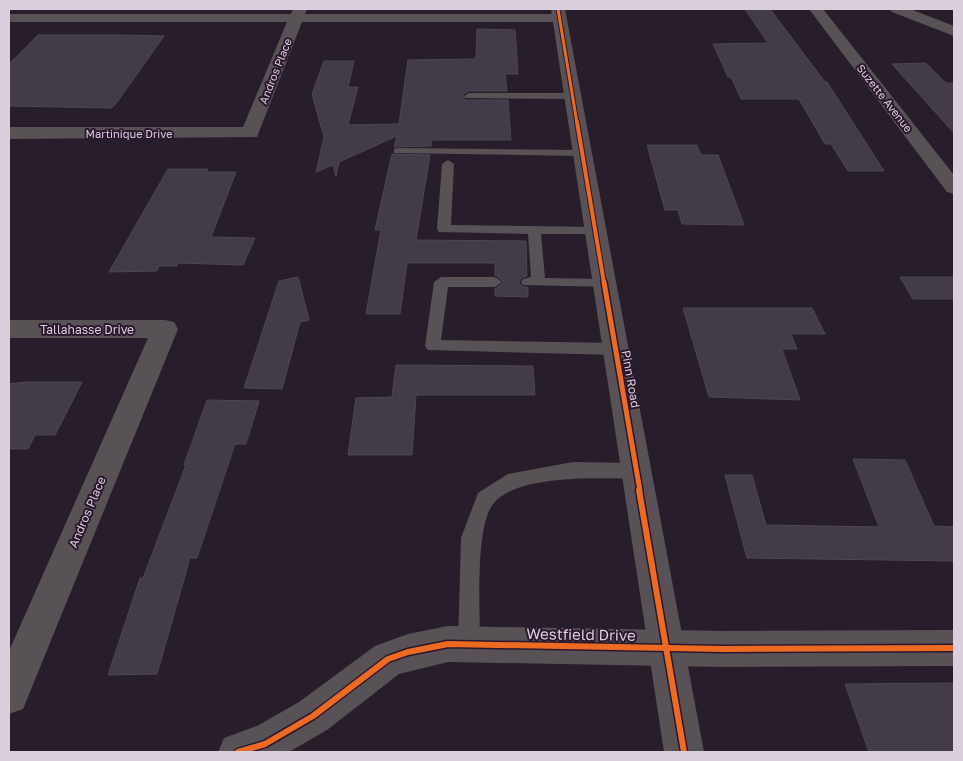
<svg xmlns="http://www.w3.org/2000/svg" width="963" height="761" font-family="'Golos Text',sans-serif">
<style>
.building{fill:#433c48;stroke:#4d4753}
.lines{fill:none;stroke-linecap:round;stroke-linejoin:round}
.service{fill:#585256;fill-rule:evenodd}
.minor{fill:#585256;fill-rule:evenodd}
.tertiary{fill:#585256;fill-rule:evenodd}
.cycleway-far3-casing{stroke:#2b182f;stroke-width:5}
.cycleway-far2-casing{stroke:#2b182f;stroke-width:6}
.cycleway-far1-casing{stroke:#2b182f;stroke-width:8}
.cycleway-casing{stroke:#2b182f;stroke-width:9}
.cycleway-far3{stroke:#ed6a23;stroke-width:3}
.cycleway-far2{stroke:#ed6a23;stroke-width:4}
.cycleway-far1{stroke:#ed6a23;stroke-width:5}
.cycleway{stroke:#ed6a23;stroke-width:6}
.labels{text-anchor:middle;dominant-baseline:central;stroke-width:4;stroke-linejoin:round;paint-order:stroke}
.far-street-label{font-size:11px;fill:#dbcedd;stroke:#2b182f}
.street-label{font-size:12px;fill:#dbcedd;stroke:#2b182f}
.near-street-label{font-size:15px;fill:#dbcedd;stroke:#2b182f}
</style>
<rect width="100%" height="100%" fill="#281d2a"/>
<g class="building">
<polygon points="745,9 770,9 825,82 827,82 884,171 848,171 831,144 825,144 799,99 741,99 731,77 728,77 713,44 768,43"/>
<polygon points="477,29 515,30 518,74 505,74 507,91 469,91 462,95 465,100 508,100 511,140 432,140 431,146 394,147 397,136 339,162 336,176 333,165 316,172 324,137 312,94 324,61 354,61 348,87 358,87 348,125 399,124 408,60 476,59"/>
<polygon points="38,35 117,35 164,36 115,105 111,108 9,106 9,64"/>
<polygon points="926,63 946,83 954,83 954,133 892,64"/>
<polygon points="647,145 697,145 701,155 718,155 744,225 682,224 678,210 665,210"/>
<polygon points="392,154 430,155 416,240 526,241 527,276 521,278 519,283 523,287 528,287 528,297 495,296 495,289 504,282 495,275 495,263 407,263 400,314 366,314 381,230 375,230"/>
<polygon points="168,169 208,169 206,172 236,172 211,237 255,238 243,265 178,263 177,266 159,266 157,271 109,272"/>
<polygon points="298,277 309,320 300,322 282,389 244,388 279,281"/>
<polygon points="900,277 954,277 954,299 913,299"/>
<polygon points="683,308 812,308 825,334 791,334 797,349 782,349 800,400 709,397"/>
<polygon points="396,365 533,366 535,395 416,395 412,455 348,455 356,398 392,397"/>
<polygon points="26,382 82,382 55,435 35,435 28,449 9,449 9,384"/>
<polygon points="207,400 259,401 246,444 235,444 197,558 190,558 157,674 108,675 140,578 143,578 186,465 184,465"/>
<polygon points="853,459 905,460 934,526 954,527 954,561 747,558 725,475 752,475 766,525 879,527"/>
<polygon points="954,683 954,752 869,752 845,684"/>
</g>
<g class="lines">
<g class="service">
<polygon points="469,93 573,93 578,96 573,99 465,98 464,96"/>
<polygon points="398,148 583,150 589,153 583,156 394,153 394,149"/>
<polygon points="448,160 454,164 451,225 600,227 602,230 595,234 541,234 545,278 605,279 612,284 610,287 523,285 521,282 523,279 531,277 528,234 439,232 437,229 442,164"/>
<polygon points="441,277 495,277 502,282 495,287 448,287 441,340 616,343 622,345 624,349 622,353 616,355 428,350 425,346 434,282"/>
<path d="M573 462 637 463 643 466 646 471 643 476 637 479C602 478 516 474 493 504 475 527 480 613 480 644L477 652 469 655 461 652 458 644 461 538 478 493 508 474Z"/>
</g>
<g class="minor">
<polygon points="293,9 307,9 305,14 559,14 566,18 559,22 302,22 257,137 9,139 9,127 243,127 287,22 9,22 9,14 291,14"/>
<polygon points="809,9 823,9 954,175 954,194 947,192"/>
<polygon points="890,9 910,9 954,26 954,36 892,12"/>
<polygon points="9,320 165,320 174,322 178,329 23,709 9,714 9,651 148,338 9,338"/>
<polygon points="448,626 723,631 954,630 954,666 723,667 448,662 399,674 327,730 289,752 218,752 224,738 257,726 299,702 375,646 408,634"/>
</g>
<polygon class="tertiary" points="551,9 565,9 704,752 664,752"/>
<defs>
<polyline id="cycleway-far3" points="558,9 577,123"/>
<polyline id="cycleway-far2" points="577,122 604,283"/>
<polyline id="cycleway-far1" points="604,282 640,491"/>
<g id="cycleway">
<polyline points="639,490 684,752"/>
<polyline points="238,752 265,744 313,716 388,659 408,652 448,644 723,649 954,648"/>
</g>
</defs>
<use href="#cycleway-far3" class="cycleway-far3-casing"/>
<use href="#cycleway-far2" class="cycleway-far2-casing"/>
<use href="#cycleway-far1" class="cycleway-far1-casing"/>
<use href="#cycleway" class="cycleway-casing"/>
<use href="#cycleway-far3" class="cycleway-far3"/>
<use href="#cycleway-far2" class="cycleway-far2"/>
<use href="#cycleway-far1" class="cycleway-far1"/>
<use href="#cycleway" class="cycleway"/>
</g>
<g class="labels">
<g class="far-street-label">
<text transform="translate(275 71) rotate(-68)">Andros Place</text>
<text transform="translate(885 98) rotate(52)">Suzette Avenue</text>
<text x="129" y="133">Martinique Drive</text>
</g>
<g class="street-label">
<text x="87" y="329">Tallahasse Drive</text>
<text transform="translate(631 379) rotate(80)">Pinn Road</text>
<text transform="translate(87 512) rotate(-67)">Andros Place</text>
</g>
<g class="near-street-label">
<text transform="translate(581 634) rotate(1)">Westfield Drive</text>
</g>
</g>
<rect width="963" height="761" fill="none" stroke="#dbcedd" stroke-width="20"/>
</svg>
